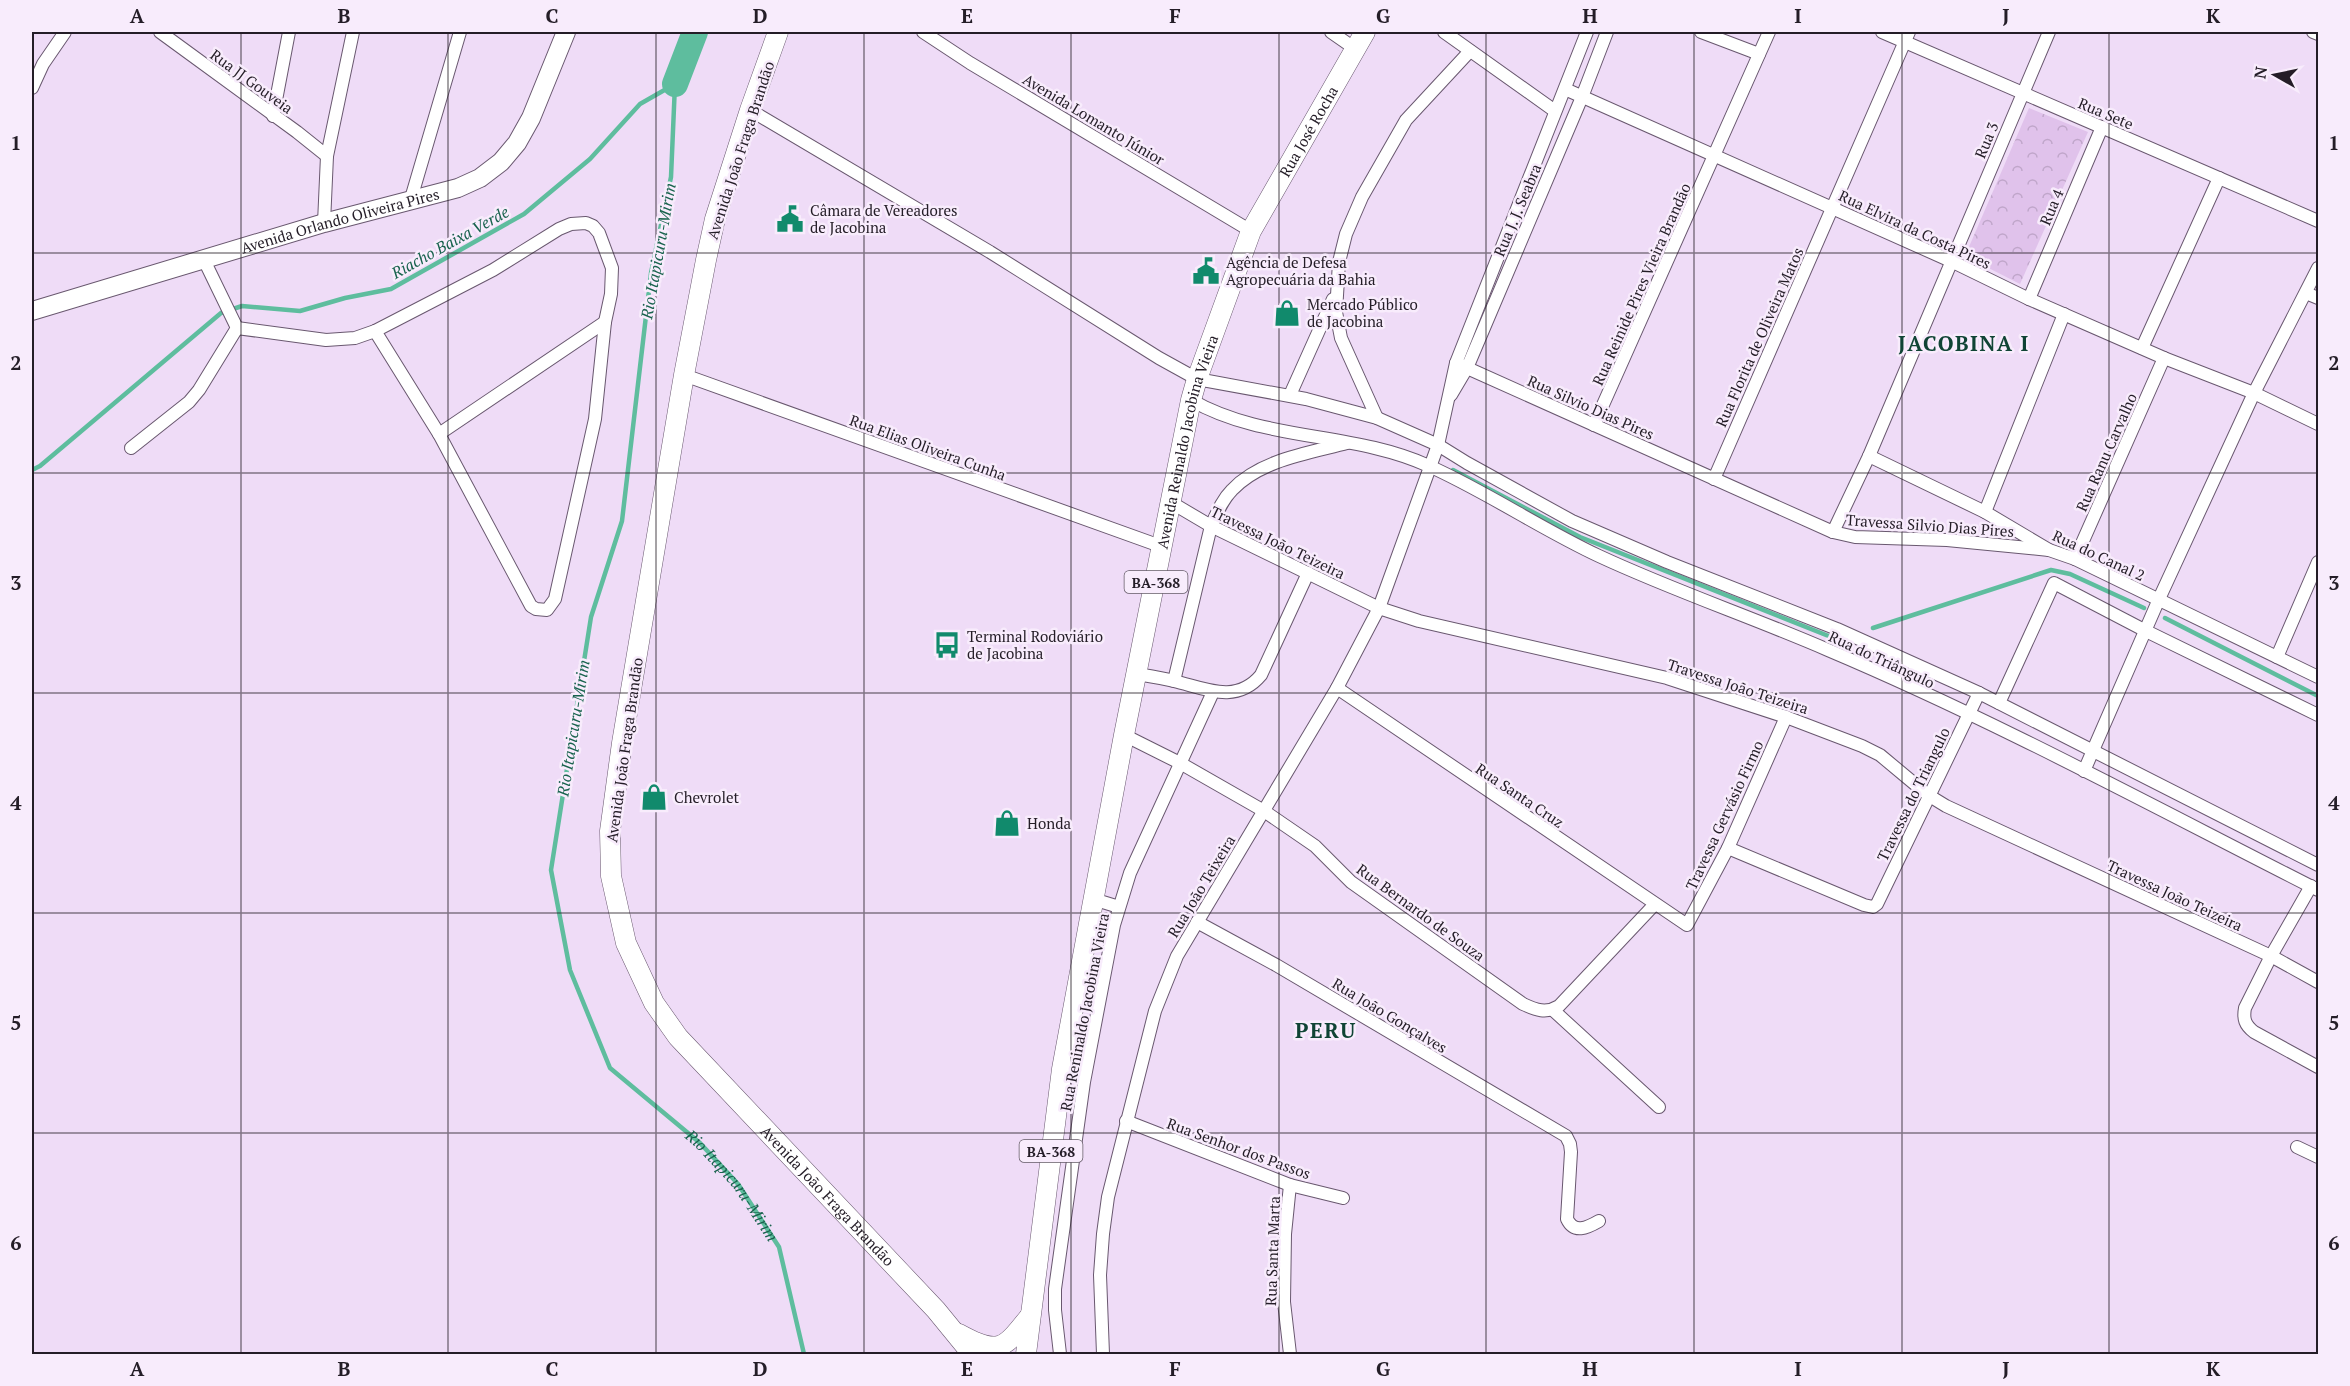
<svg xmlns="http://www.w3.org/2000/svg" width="2350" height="1386" font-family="'PT Serif',serif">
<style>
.park{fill:url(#park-crowns)}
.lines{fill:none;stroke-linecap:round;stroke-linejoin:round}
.stream{stroke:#5ebd9e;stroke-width:4.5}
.river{stroke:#5ebd9e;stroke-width:26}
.minor-casing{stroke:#69586f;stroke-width:14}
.secondary-casing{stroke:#69586f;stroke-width:20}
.primary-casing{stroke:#69586f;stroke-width:21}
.minor{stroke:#fff;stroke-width:12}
.secondary{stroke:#fff;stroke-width:18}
.primary{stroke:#fff;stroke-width:20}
.grid{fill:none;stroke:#241d27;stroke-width:1.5;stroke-opacity:0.55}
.labels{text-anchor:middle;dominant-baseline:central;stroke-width:5;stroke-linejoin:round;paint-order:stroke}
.shield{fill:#f8ecfc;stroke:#645b67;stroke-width:1.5}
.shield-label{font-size:14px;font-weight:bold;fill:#241d27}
.street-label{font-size:15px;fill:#241d27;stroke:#f8ecfc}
.poi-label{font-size:15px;fill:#241d27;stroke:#f8ecfc;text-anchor:start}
.water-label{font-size:16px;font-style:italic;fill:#19634e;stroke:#f8ecfc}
.district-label{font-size:21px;font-weight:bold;letter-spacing:1.5px;fill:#104435;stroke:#f8ecfc}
.neatline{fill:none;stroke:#241d27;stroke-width:2}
.grid-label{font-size:20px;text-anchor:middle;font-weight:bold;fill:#241d27}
</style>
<defs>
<pattern id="park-crowns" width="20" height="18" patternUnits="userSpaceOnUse" patternTransform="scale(1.5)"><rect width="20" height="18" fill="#e0c2eb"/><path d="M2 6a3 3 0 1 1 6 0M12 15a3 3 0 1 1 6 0" fill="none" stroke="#c0a6ca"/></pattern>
</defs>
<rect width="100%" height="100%" fill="#efdcf7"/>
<polygon class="park" points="2029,108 2088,132 2020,284 1965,256"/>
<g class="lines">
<g class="stream">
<path id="s1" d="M675 84 671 177 651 273 622 521 591 617 551 870 570 970 610 1068 700 1143 738 1184 779 1247 804 1354"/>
<polyline points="32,470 40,466 221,313 242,306 300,311 345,298 391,289 524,214 590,159 640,104 675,84"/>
<polyline points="1453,470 1580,537 1831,637 1842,638"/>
<polyline points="2165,618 2318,696"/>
<polyline points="1873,628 2051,570 2070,574 2144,608"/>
</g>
<polyline class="river" points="675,84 695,32"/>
<defs>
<g id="minor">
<polyline points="160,32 297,132 327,156"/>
<polyline points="923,32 970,63 1251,231"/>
<polyline points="1331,32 1354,48"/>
<polyline points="1444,32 1555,111"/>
<polyline points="1701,32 1759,54"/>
<polyline points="1882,32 2318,221"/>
<polyline points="2313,32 2318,34"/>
<polyline points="32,88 43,64 65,32"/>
<polyline points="1565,89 1951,261 2029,299 2164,358 2254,393 2318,424"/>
<polyline points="750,110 990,252 1159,358 1197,379 1306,399 1377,418 1438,445 1467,463 1572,521 1667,562 1837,629 1979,693 2318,865"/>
<polyline points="273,116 289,32"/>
<polyline points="410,202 460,32"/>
<polyline points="324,223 327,156 353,32"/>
<polyline points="204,260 237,328"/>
<polyline points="2306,293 2318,298"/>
<polyline points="2029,299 2102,127"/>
<polyline points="237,328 326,340 355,338 375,331 493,270 559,229 571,224 586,223 593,226 599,233 612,268 611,294 605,322 595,419 555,599 547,610 536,609 531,606 439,434"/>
<polyline points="375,331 439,434 605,322"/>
<polyline points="2142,348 2219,178"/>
<polyline points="1456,363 1833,532 1855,537 1947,540 2049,550"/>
<polyline points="684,375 1163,547"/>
<polyline points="1290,395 1333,299"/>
<polyline points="1451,395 1467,368 1582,97 1607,32"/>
<path d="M1191 400C1264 442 1353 431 1429 466 1487 492 1541 529 1599 556 1674 591 1752 617 1828 650 1996 721 2156 808 2318 890"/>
<polyline points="1377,418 1341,338 1336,312 1339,262 1346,234 1362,197 1406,120 1470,51"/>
<polyline points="1594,425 1769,32"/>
<polyline points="131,448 189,402 199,390 237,328"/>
<polyline points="1869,456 1985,512 2049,550 2075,559 2318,677"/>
<polyline points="1714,479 1909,32"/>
<polyline points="1172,503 1211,526 1379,608 1419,621 1667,678 1786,717 1862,746 1880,755 1928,795 1946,806 2271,956 2318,982"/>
<polyline points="1985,512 2064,314"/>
<polyline points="1833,532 1869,456 2049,32"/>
<polyline points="2075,559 2164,358"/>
<polyline points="2277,657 2318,562"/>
<path d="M1137 674C1149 676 1162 678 1174 681 1204 688 1236 705 1261 675L1308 573"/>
<path d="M1174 681 1211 526C1217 513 1222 500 1232 490 1260 460 1309 453 1347 443"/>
<polyline points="1337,688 1687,925 1728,848 1786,717"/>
<polyline points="1999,703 2054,583 2146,631 2318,715"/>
<path d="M1124 735 1180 763 1264 811 1315 846 1351 882 1523 1004C1536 1010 1546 1014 1559 1006L1655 904"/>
<polyline points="2084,771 2159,599 2254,393 2318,268"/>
<polyline points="1728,848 1864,905 1873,907 1877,904 1979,693"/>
<path d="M2311 886 2271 956 2245 1008C2243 1019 2245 1025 2254 1032L2318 1067"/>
<polyline points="1093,899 1119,907"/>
<path d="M1197 922 1276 965 1566 1136 1570 1144 1571 1152 1567 1219C1574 1234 1587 1228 1599 1221"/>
<polyline points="1553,1010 1659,1107"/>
<polyline points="1126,1121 1290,1185 1343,1198"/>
<polyline points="2297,1147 2318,1157"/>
<polyline points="1060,1354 1055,1310 1055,1289 1084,1082 1114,925 1130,873 1213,692"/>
<polyline points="1103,1354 1100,1275 1103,1234 1108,1197 1155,1011 1177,956 1337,688 1379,608 1438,445 1456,363 1587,32"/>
<polyline points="1290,1354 1284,1302 1285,1234 1290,1185"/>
</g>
<g id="secondary">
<path id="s2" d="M32 311 324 223 458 188 480 178 501 162 517 143 531 118 566 32"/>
</g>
<g id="primary">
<path id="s3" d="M778 32 750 110 715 219 706 260 684 375 622 743 610 831 611 876 626 943 654 1003 678 1037 936 1310 972 1354"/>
<path d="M959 1334C999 1356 1004 1349 1030 1316"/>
<path id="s4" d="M1026 1354 1062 1069 1124 735 1191 400 1197 379 1251 231 1365 32"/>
</g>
</defs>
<use href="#minor" class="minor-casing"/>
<use href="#secondary" class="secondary-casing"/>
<use href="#primary" class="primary-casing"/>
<use href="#minor" class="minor"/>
<use href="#secondary" class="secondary"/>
<use href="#primary" class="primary"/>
</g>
<path class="grid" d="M241 32V1354M448 32V1354M656 32V1354M864 32V1354M1071 32V1354M1279 32V1354M1486 32V1354M1694 32V1354M1902 32V1354M2109 32V1354M32 253H2318M32 473H2318M32 693H2318M32 913H2318M32 1133H2318"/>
<defs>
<symbol id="civic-bare" viewBox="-9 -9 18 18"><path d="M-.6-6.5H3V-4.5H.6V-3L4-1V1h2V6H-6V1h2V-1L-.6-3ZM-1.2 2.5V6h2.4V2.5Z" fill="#118a6c" stroke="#f8ecfc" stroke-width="2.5" paint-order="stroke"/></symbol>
<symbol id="shop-bare" viewBox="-9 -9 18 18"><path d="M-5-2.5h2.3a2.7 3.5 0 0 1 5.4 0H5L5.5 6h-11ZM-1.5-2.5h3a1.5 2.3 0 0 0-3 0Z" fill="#118a6c" stroke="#f8ecfc" stroke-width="2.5" paint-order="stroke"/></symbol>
<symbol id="bus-bare" viewBox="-9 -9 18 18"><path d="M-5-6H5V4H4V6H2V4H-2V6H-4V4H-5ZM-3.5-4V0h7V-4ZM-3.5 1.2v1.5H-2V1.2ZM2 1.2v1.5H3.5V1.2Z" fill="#118a6c" stroke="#f8ecfc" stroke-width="2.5" paint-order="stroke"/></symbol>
</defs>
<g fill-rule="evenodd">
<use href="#civic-bare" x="771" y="200" width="38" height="38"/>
<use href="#civic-bare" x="1187" y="252" width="38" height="38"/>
<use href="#shop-bare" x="1268" y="294" width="38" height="38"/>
<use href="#bus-bare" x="928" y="626" width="38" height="38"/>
<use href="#shop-bare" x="635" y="778" width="38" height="38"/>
<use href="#shop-bare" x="988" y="804" width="38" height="38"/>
</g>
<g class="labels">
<g class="shield">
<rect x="1124.5" y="571" width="63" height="22" rx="4.5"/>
<rect x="1019.5" y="1140" width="63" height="22" rx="4.5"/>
</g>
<g class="shield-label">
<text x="1156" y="582">BA-368</text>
<text x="1051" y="1151">BA-368</text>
</g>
<g class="street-label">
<text transform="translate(252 81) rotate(36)">Rua JJ Gouveia</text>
<text transform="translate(2106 113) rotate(23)">Rua Sete</text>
<text transform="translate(1094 119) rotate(31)">Avenida Lomanto Júnior</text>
<text stroke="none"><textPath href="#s4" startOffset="1263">Rua José Rocha</textPath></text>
<text transform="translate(1986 140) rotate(-67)">Rua 3</text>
<text transform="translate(740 150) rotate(-72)">Avenida João Fraga Brandão</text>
<text transform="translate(2051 207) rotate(-67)">Rua 4</text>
<text transform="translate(1517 210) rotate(-67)">Rua J. J. Seabra</text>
<text stroke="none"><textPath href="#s2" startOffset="321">Avenida Orlando Oliveira Pires</textPath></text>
<text transform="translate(1915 229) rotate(25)">Rua Elvira da Costa Pires</text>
<text transform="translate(1641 284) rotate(-66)">Rua Reinide Pires Vieira Brandão</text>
<text transform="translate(1759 337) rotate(-66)">Rua Florita de Oliveira Matos</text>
<text transform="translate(1591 407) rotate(24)">Rua Silvio Dias Pires</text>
<text stroke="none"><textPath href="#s4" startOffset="927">Avenida Reinaldo Jacobina Vieira</textPath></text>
<text transform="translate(928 447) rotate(20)">Rua Elias Oliveira Cunha</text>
<text transform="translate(2106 452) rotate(-66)">Rua Ranu Carvalho</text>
<text transform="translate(1930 525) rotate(4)">Travessa Silvio Dias Pires</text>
<text transform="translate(1278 542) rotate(26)">Travessa João Teizeira</text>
<text transform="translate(2099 555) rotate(25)">Rua do Canal 2</text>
<text transform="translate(1882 659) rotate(25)">Rua do Triângulo</text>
<text transform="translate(1738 686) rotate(18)">Travessa João Teizeira</text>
<text transform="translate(624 750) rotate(-82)">Avenida João Fraga Brandão</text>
<text transform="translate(1913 794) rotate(-64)">Travessa do Triangulo</text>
<text transform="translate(1520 795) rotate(34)">Rua Santa Cruz</text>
<text transform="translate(1724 815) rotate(-65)">Travessa Gervásio Firmo</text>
<text transform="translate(1201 886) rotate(-59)">Rua João Teixeira</text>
<text transform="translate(2175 895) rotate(25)">Travessa João Teizeira</text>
<text transform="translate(1421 912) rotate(36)">Rua Bernardo de Souza</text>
<text transform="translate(1084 1012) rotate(-79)">Rua Reninaldo Jacobina Vieira</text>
<text transform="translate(1390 1015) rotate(31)">Rua João Gonçalves</text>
<text transform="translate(1239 1148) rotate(20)">Rua Senhor dos Passos</text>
<text stroke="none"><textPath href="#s3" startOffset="1258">Avenida João Fraga Brandão</textPath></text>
<text transform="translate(1272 1251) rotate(-88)">Rua Santa Marta</text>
</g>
<g class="poi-label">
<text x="810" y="210">Câmara de Vereadores<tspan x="810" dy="17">de Jacobina</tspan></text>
<text x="1226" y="262">Agência de Defesa<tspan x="1226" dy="17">Agropecuária da Bahia</tspan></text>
<text x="1307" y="304">Mercado Público<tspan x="1307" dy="17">de Jacobina</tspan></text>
<text x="967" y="636">Terminal Rodoviário<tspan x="967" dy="17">de Jacobina</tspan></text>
<text x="674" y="797">Chevrolet</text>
<text x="1027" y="823">Honda</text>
</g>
<g class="water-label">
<text transform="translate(450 242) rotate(-29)">Riacho Baixa Verde</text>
<text transform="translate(658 251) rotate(-80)">Rio Itapicuru-Mirim</text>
<text transform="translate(573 728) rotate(-81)">Rio Itapicuru-Mirim</text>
<text stroke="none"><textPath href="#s1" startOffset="1176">Rio Itapicuru-Mirim</textPath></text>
</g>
<g class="district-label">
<text x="1964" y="343">JACOBINA I</text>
<text x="1326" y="1030">PERU</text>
</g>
</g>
<rect width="2350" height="1386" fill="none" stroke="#f8ecfc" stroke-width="66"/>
<g transform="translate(2275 75) rotate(279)" stroke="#f8ecfc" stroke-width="4.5" paint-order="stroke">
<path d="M0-4.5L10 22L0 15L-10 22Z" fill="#241d27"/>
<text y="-9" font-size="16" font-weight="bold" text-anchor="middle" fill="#241d27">N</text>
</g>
<rect x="33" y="33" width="2284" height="1320" class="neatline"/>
<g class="grid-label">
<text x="137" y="23">A</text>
<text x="344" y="23">B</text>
<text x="552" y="23">C</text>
<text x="760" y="23">D</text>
<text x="967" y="23">E</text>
<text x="1175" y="23">F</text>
<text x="1383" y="23">G</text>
<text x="1590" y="23">H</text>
<text x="1798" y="23">I</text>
<text x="2006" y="23">J</text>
<text x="2213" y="23">K</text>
<text x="16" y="150">1</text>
<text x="2334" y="150">1</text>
<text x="16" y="370">2</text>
<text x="2334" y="370">2</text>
<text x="16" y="590">3</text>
<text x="2334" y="590">3</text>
<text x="16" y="810">4</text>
<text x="2334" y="810">4</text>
<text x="16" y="1030">5</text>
<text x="2334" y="1030">5</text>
<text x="16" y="1250">6</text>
<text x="2334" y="1250">6</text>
<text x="137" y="1376">A</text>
<text x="344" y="1376">B</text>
<text x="552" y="1376">C</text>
<text x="760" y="1376">D</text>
<text x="967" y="1376">E</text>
<text x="1175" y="1376">F</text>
<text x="1383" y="1376">G</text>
<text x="1590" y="1376">H</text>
<text x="1798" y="1376">I</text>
<text x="2006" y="1376">J</text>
<text x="2213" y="1376">K</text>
</g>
</svg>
